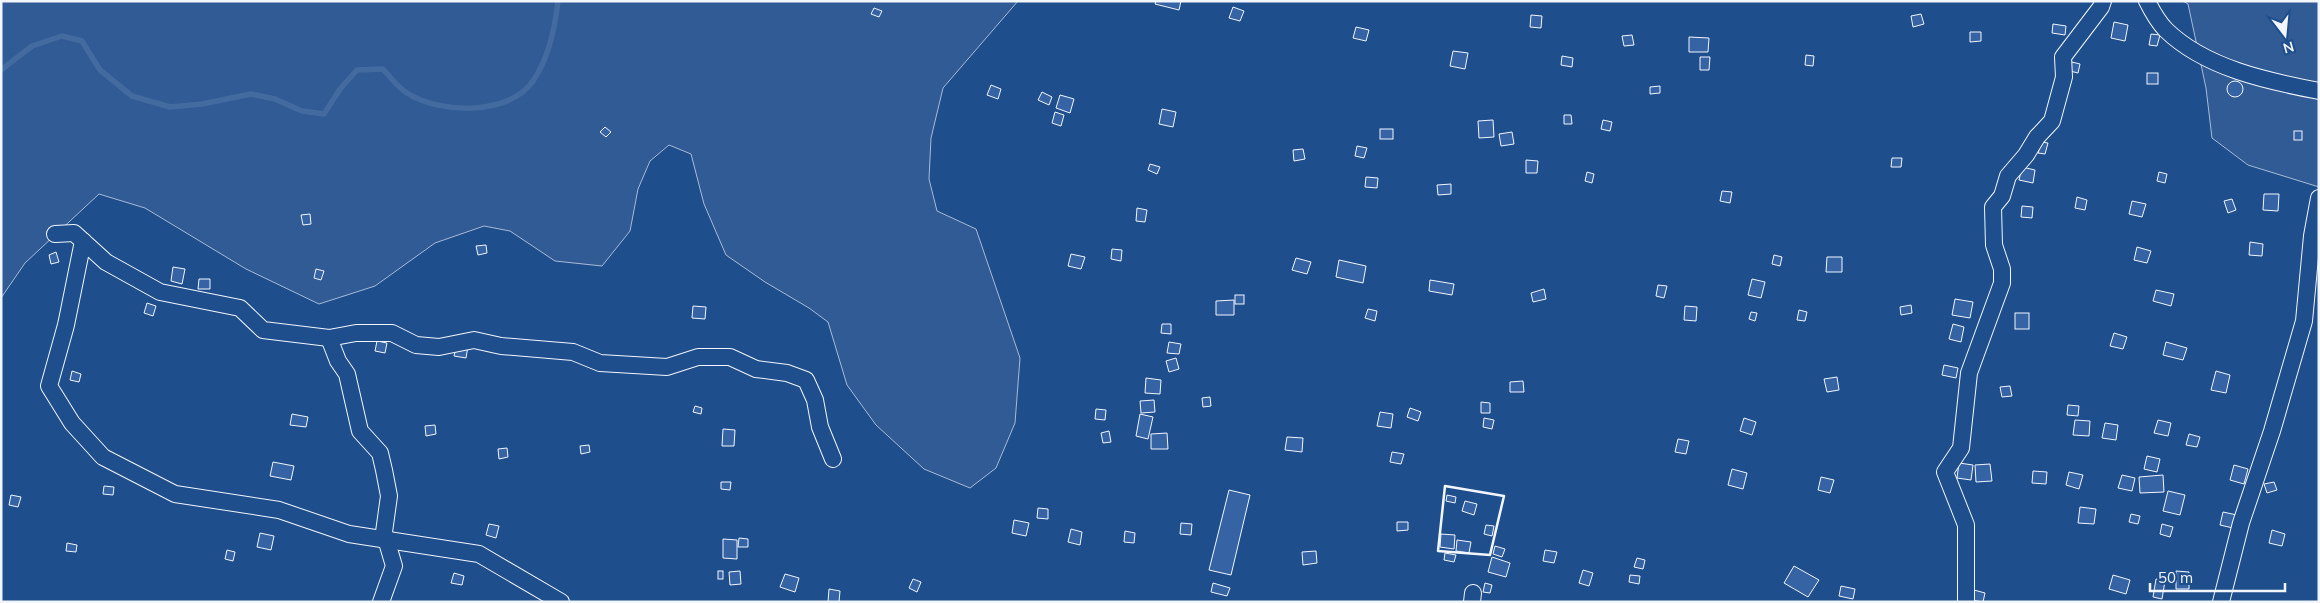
<svg xmlns="http://www.w3.org/2000/svg" width="2320" height="603" font-family="Mulish,sans-serif">
<style>
.built{fill:#305b95;stroke:#a8bbd7}
.lines{fill:none;stroke-linecap:round;stroke-linejoin:round}
.stream{stroke:#446ba0;stroke-width:5.5}
.building{fill:#3563a3;stroke:#f2f6ff}
.minor-casing{stroke:#f2f6ff;stroke-width:18}
.minor{stroke:#1f4e8c;stroke-width:16}
.wall{stroke:#f2f6ff;stroke-width:2.5}
</style>
<rect width="100%" height="100%" fill="#1f4e8c"/>
<g class="built">
<polygon points="1,1 1018,1 943,88 931,138 929,179 937,211 976,229 1020,358 1015,423 996,468 970,488 924,469 876,425 847,385 828,322 809,308 765,282 726,255 704,204 691,154 669,145 650,161 638,189 630,231 602,266 555,261 510,231 484,226 435,243 375,286 319,304 246,269 145,208 99,194 25,263 1,298"/>
<polygon points="2183,1 2319,1 2319,187 2248,165 2212,138 2206,88 2188,4"/>
</g>
<g class="lines">
<path class="stream" d="M1 70 32 46 62 36 82 41 100 70 132 96 170 107 202 104 251 94 275 99 302 111 324 114 340 89 357 70 383 69C390 77 398 88 407 93 439 114 509 116 533 81 549 58 555 28 558 1"/>
</g>
<g class="building">
<polygon points="1156,1 1181,1 1179,10 1155,4"/>
<polygon points="1233,7 1244,11 1240,21 1229,18"/>
<polygon points="874,8 882,11 879,17 871,14"/>
<polygon points="1921,14 1924,24 1913,27 1911,16"/>
<polygon points="1531,15 1542,16 1541,28 1530,27"/>
<polygon points="2114,22 2128,25 2125,41 2111,38"/>
<polygon points="2053,24 2066,26 2065,35 2052,33"/>
<polygon points="1356,27 1369,30 1366,41 1353,38"/>
<polygon points="1970,32 1981,32 1981,41 1970,42"/>
<polygon points="2151,34 2160,35 2157,46 2149,45"/>
<polygon points="1632,35 1634,45 1624,46 1622,36"/>
<polygon points="1689,37 1709,38 1708,52 1689,52"/>
<polygon points="1453,51 1468,53 1465,69 1450,66"/>
<polygon points="1806,55 1814,56 1813,66 1805,65"/>
<polygon points="1562,56 1573,58 1572,67 1561,65"/>
<polygon points="1700,57 1710,57 1709,70 1700,70"/>
<polygon points="2072,62 2080,64 2078,73 2070,71"/>
<rect x="2147" y="73" width="11" height="11"/>
<circle cx="2235" cy="89" r="8"/>
<polygon points="991,85 1001,89 998,99 987,95"/>
<polygon points="1660,86 1660,93 1650,94 1650,87"/>
<polygon points="1042,92 1052,97 1049,105 1038,100"/>
<polygon points="1060,95 1074,99 1070,113 1056,108"/>
<polygon points="1162,109 1176,112 1173,127 1159,124"/>
<polygon points="1055,112 1064,115 1061,126 1052,123"/>
<polygon points="1564,115 1571,115 1572,124 1564,124"/>
<polygon points="1493,120 1494,137 1479,138 1478,121"/>
<polygon points="1603,120 1612,122 1610,131 1601,129"/>
<polygon points="605,127 611,132 606,137 600,132"/>
<rect x="1380" y="129" width="13" height="10"/>
<rect x="2294" y="131" width="8" height="9"/>
<polygon points="1512,132 1514,144 1501,146 1499,134"/>
<polygon points="2041,142 2048,143 2045,154 2038,153"/>
<polygon points="1357,146 1367,148 1364,158 1355,156"/>
<polygon points="1303,149 1305,159 1294,161 1293,150"/>
<polygon points="1892,158 1902,158 1901,167 1891,167"/>
<polygon points="1526,160 1538,161 1537,173 1526,173"/>
<polygon points="1150,164 1160,167 1157,174 1148,170"/>
<polygon points="2022,167 2035,170 2033,183 2019,180"/>
<polygon points="1587,172 1594,174 1592,183 1585,181"/>
<polygon points="2159,172 2167,174 2165,183 2157,181"/>
<polygon points="1366,177 1378,178 1377,188 1365,187"/>
<polygon points="1451,184 1451,194 1438,195 1437,185"/>
<polygon points="1722,191 1732,192 1730,203 1720,201"/>
<polygon points="2264,194 2279,194 2278,211 2263,210"/>
<polygon points="2077,197 2087,200 2085,210 2075,208"/>
<polygon points="2232,199 2236,210 2228,213 2224,201"/>
<polygon points="2132,201 2146,204 2142,217 2129,214"/>
<polygon points="2022,206 2033,207 2032,218 2021,217"/>
<polygon points="1137,208 1147,210 1145,222 1136,221"/>
<polygon points="310,214 311,224 303,225 301,215"/>
<polygon points="2250,242 2263,244 2262,256 2249,255"/>
<polygon points="486,245 487,253 478,255 476,246"/>
<polygon points="2137,247 2151,251 2147,263 2134,260"/>
<polygon points="1112,249 1122,250 1121,261 1111,259"/>
<polygon points="56,252 59,262 51,264 49,255"/>
<polygon points="1071,254 1085,257 1081,269 1068,266"/>
<polygon points="1774,255 1782,257 1780,266 1772,264"/>
<polygon points="1827,257 1842,257 1842,272 1826,272"/>
<polygon points="1296,258 1311,262 1307,274 1292,270"/>
<polygon points="1339,260 1366,266 1363,283 1336,277"/>
<polygon points="173,267 185,269 182,284 171,281"/>
<polygon points="316,269 324,271 321,280 314,278"/>
<polygon points="199,279 210,279 210,289 198,289"/>
<polygon points="1752,279 1765,282 1761,298 1748,295"/>
<polygon points="1430,280 1454,284 1452,295 1429,291"/>
<polygon points="1658,285 1667,286 1664,298 1656,296"/>
<polygon points="1544,289 1546,299 1533,302 1531,293"/>
<polygon points="2156,290 2174,294 2171,306 2153,301"/>
<rect x="1235" y="295" width="9" height="9"/>
<polygon points="1955,299 1973,302 1970,318 1952,315"/>
<polygon points="1234,300 1234,315 1216,315 1216,301"/>
<polygon points="147,303 156,306 153,316 144,313"/>
<polygon points="1911,305 1912,313 1901,315 1900,307"/>
<polygon points="693,306 706,307 705,319 692,318"/>
<polygon points="1685,306 1697,307 1696,321 1684,320"/>
<polygon points="1368,309 1377,311 1375,321 1365,318"/>
<polygon points="1799,310 1807,312 1805,321 1797,320"/>
<polygon points="1751,312 1757,313 1755,321 1749,319"/>
<rect x="2015" y="313" width="14" height="16"/>
<polygon points="1162,324 1171,324 1171,334 1161,333"/>
<polygon points="1953,324 1964,327 1961,342 1949,339"/>
<polygon points="2114,333 2127,337 2123,349 2110,346"/>
<polygon points="377,341 387,343 385,353 375,351"/>
<polygon points="1169,342 1181,344 1179,354 1167,353"/>
<polygon points="2166,342 2187,348 2183,360 2163,355"/>
<polygon points="457,344 468,346 466,358 454,356"/>
<polygon points="1176,358 1179,369 1169,372 1166,361"/>
<polygon points="1944,365 1958,368 1956,378 1942,375"/>
<polygon points="72,371 81,374 79,382 70,380"/>
<polygon points="2216,371 2230,375 2226,393 2211,390"/>
<polygon points="1837,377 1839,390 1827,392 1824,379"/>
<polygon points="1146,378 1161,380 1160,394 1145,393"/>
<polygon points="1523,381 1524,392 1510,392 1510,382"/>
<polygon points="2010,386 2012,396 2002,397 2000,387"/>
<polygon points="1210,397 1211,406 1203,407 1202,398"/>
<polygon points="1154,400 1155,412 1141,413 1140,401"/>
<polygon points="1481,402 1490,403 1490,413 1481,413"/>
<polygon points="2068,405 2079,406 2078,416 2067,415"/>
<polygon points="695,406 702,408 701,414 693,412"/>
<polygon points="1410,408 1421,412 1418,421 1407,417"/>
<polygon points="1096,409 1106,410 1105,420 1095,419"/>
<polygon points="1380,412 1393,414 1391,428 1377,426"/>
<polygon points="292,414 308,417 306,427 290,425"/>
<polygon points="1140,414 1153,417 1148,439 1136,436"/>
<polygon points="1484,418 1494,420 1492,429 1483,427"/>
<polygon points="1744,418 1756,422 1752,435 1740,431"/>
<polygon points="2075,420 2090,421 2089,436 2073,435"/>
<polygon points="2158,420 2171,423 2168,436 2154,433"/>
<polygon points="2105,423 2118,425 2116,440 2102,438"/>
<polygon points="435,425 436,434 426,436 425,426"/>
<polygon points="723,429 735,430 734,446 722,446"/>
<polygon points="1109,431 1111,442 1103,443 1101,433"/>
<polygon points="1167,433 1168,449 1151,449 1151,434"/>
<polygon points="2189,434 2200,437 2197,447 2186,445"/>
<polygon points="1287,437 1303,438 1302,452 1285,450"/>
<polygon points="1678,439 1689,441 1686,454 1675,452"/>
<polygon points="589,445 590,452 581,454 580,446"/>
<polygon points="507,448 508,457 499,459 498,449"/>
<polygon points="1392,452 1404,454 1401,464 1390,462"/>
<polygon points="2147,456 2160,459 2157,472 2144,469"/>
<polygon points="273,462 294,466 291,480 270,476"/>
<polygon points="1959,463 1973,465 1971,480 1957,478"/>
<polygon points="1990,464 1992,481 1976,482 1975,465"/>
<polygon points="2234,465 2248,469 2244,484 2230,480"/>
<polygon points="1732,469 1747,473 1743,489 1728,485"/>
<polygon points="2033,471 2047,472 2046,484 2032,483"/>
<polygon points="2069,472 2083,475 2079,489 2066,485"/>
<polygon points="2122,475 2135,478 2132,491 2118,488"/>
<polygon points="2163,475 2164,492 2140,493 2139,477"/>
<polygon points="1821,477 1834,480 1830,493 1818,490"/>
<polygon points="721,482 731,482 730,490 721,489"/>
<polygon points="2274,482 2277,490 2267,493 2264,484"/>
<polygon points="104,486 114,487 113,495 103,494"/>
<polygon points="1229,490 1250,495 1231,575 1209,570"/>
<polygon points="2168,491 2185,495 2180,515 2163,511"/>
<polygon points="11,495 21,497 18,507 9,505"/>
<polygon points="1447,495 1456,497 1455,503 1446,501"/>
<polygon points="1465,501 1477,504 1474,515 1462,511"/>
<polygon points="2080,507 2096,509 2094,524 2078,523"/>
<polygon points="1038,508 1048,509 1048,519 1037,518"/>
<polygon points="2223,512 2237,515 2233,528 2220,525"/>
<polygon points="2131,514 2140,516 2138,524 2129,522"/>
<polygon points="1014,520 1029,523 1026,536 1012,533"/>
<polygon points="1397,522 1408,522 1408,530 1397,531"/>
<polygon points="1181,523 1192,524 1191,535 1180,534"/>
<polygon points="489,524 499,526 496,538 486,535"/>
<polygon points="2162,524 2173,527 2170,537 2160,534"/>
<polygon points="1486,525 1494,526 1492,536 1484,534"/>
<polygon points="1071,529 1082,532 1080,545 1068,542"/>
<polygon points="2272,530 2285,534 2282,546 2269,543"/>
<polygon points="1125,531 1135,533 1134,543 1124,542"/>
<polygon points="260,533 274,536 271,550 257,547"/>
<polygon points="1441,534 1455,535 1454,549 1440,547"/>
<polygon points="739,538 748,539 748,547 738,547"/>
<polygon points="723,539 737,540 737,559 723,558"/>
<polygon points="1457,540 1471,542 1469,553 1456,551"/>
<polygon points="67,543 77,545 76,552 66,551"/>
<polygon points="1495,546 1505,549 1502,557 1493,554"/>
<polygon points="227,550 235,552 233,561 225,559"/>
<polygon points="1545,550 1557,552 1554,563 1543,561"/>
<polygon points="1316,551 1317,563 1303,565 1302,552"/>
<polygon points="1445,553 1456,555 1454,562 1444,560"/>
<polygon points="1492,557 1510,563 1506,577 1488,572"/>
<polygon points="1637,558 1645,560 1643,569 1634,567"/>
<polygon points="1794,566 1819,580 1808,597 1784,583"/>
<polygon points="1583,570 1593,573 1589,586 1579,583"/>
<rect x="718" y="571" width="5" height="8"/>
<polygon points="740,571 741,584 730,585 729,572"/>
<polygon points="2176,571 2189,572 2189,589 2176,589"/>
<polygon points="454,573 464,576 462,585 451,583"/>
<polygon points="785,574 799,578 795,592 780,587"/>
<polygon points="1630,575 1640,576 1639,584 1629,582"/>
<polygon points="2113,575 2130,580 2126,594 2109,589"/>
<polygon points="913,579 921,582 917,592 909,588"/>
<polygon points="2156,579 2165,581 2162,599 2153,597"/>
<polygon points="1213,583 1230,588 1227,596 1211,592"/>
<polygon points="1485,583 1492,585 1490,593 1483,592"/>
<polygon points="1841,586 1855,589 1853,599 1839,596"/>
<polygon points="829,589 840,591 839,602 828,602"/>
<polygon points="1974,590 1985,593 1983,602 1971,600"/>
</g>
<g class="lines">
<defs>
<g id="minor">
<path d="M2147 1C2152 11 2158 22 2166 30 2205 68 2267 81 2319 91"/>
<polyline points="55,234 74,233 106,262 160,292 240,308 263,330 329,338 356,333 392,333 416,345 439,347 474,340 501,346 573,352 600,363 667,367 698,357 730,357 756,369 787,373 806,380 815,400 820,427 833,459"/>
<polyline points="83,241 66,325 49,386 72,423 103,457 175,494 279,510 349,534 479,554 561,602"/>
<polyline points="329,338 338,361 347,374 360,431 380,453 384,470 389,496 384,532 394,566 381,602"/>
<polyline points="1472,602 1473,593"/>
<polyline points="1966,602 1966,525 1945,472 1961,448 1969,373 2002,283 2002,269 1994,245 1993,207 2002,196 2008,176 2026,155 2037,137 2052,121 2064,77 2063,57 2101,7 2103,1"/>
<polyline points="2221,602 2241,523 2272,431 2304,321 2312,236 2319,198"/>
</g>
</defs>
<use href="#minor" class="minor-casing"/>
<use href="#minor" class="minor"/>
<polygon class="wall" points="1445,486 1504,496 1490,555 1438,551"/>
</g>
<rect width="2320" height="603" fill="none" stroke="#f2f6ff" stroke-width="5"/>
<g transform="translate(2285 35) rotate(164)" stroke="#1f4e8c" stroke-width="4" paint-order="stroke">
<path d="M0-4L9 19L0 12L-9 19Z" fill="#f2f6ff"/>
<text y="-8" font-size="14" font-weight="bold" text-anchor="middle" fill="#f2f6ff">N</text>
</g>
<path d="M2150 583v8h135v-8" fill="none" stroke="#f2f6ff" stroke-width="2.5"/>
<text x="2158" y="583" font-size="15" fill="#f2f6ff" stroke="#1f4e8c" stroke-width="4" paint-order="stroke">50 m</text>
</svg>
